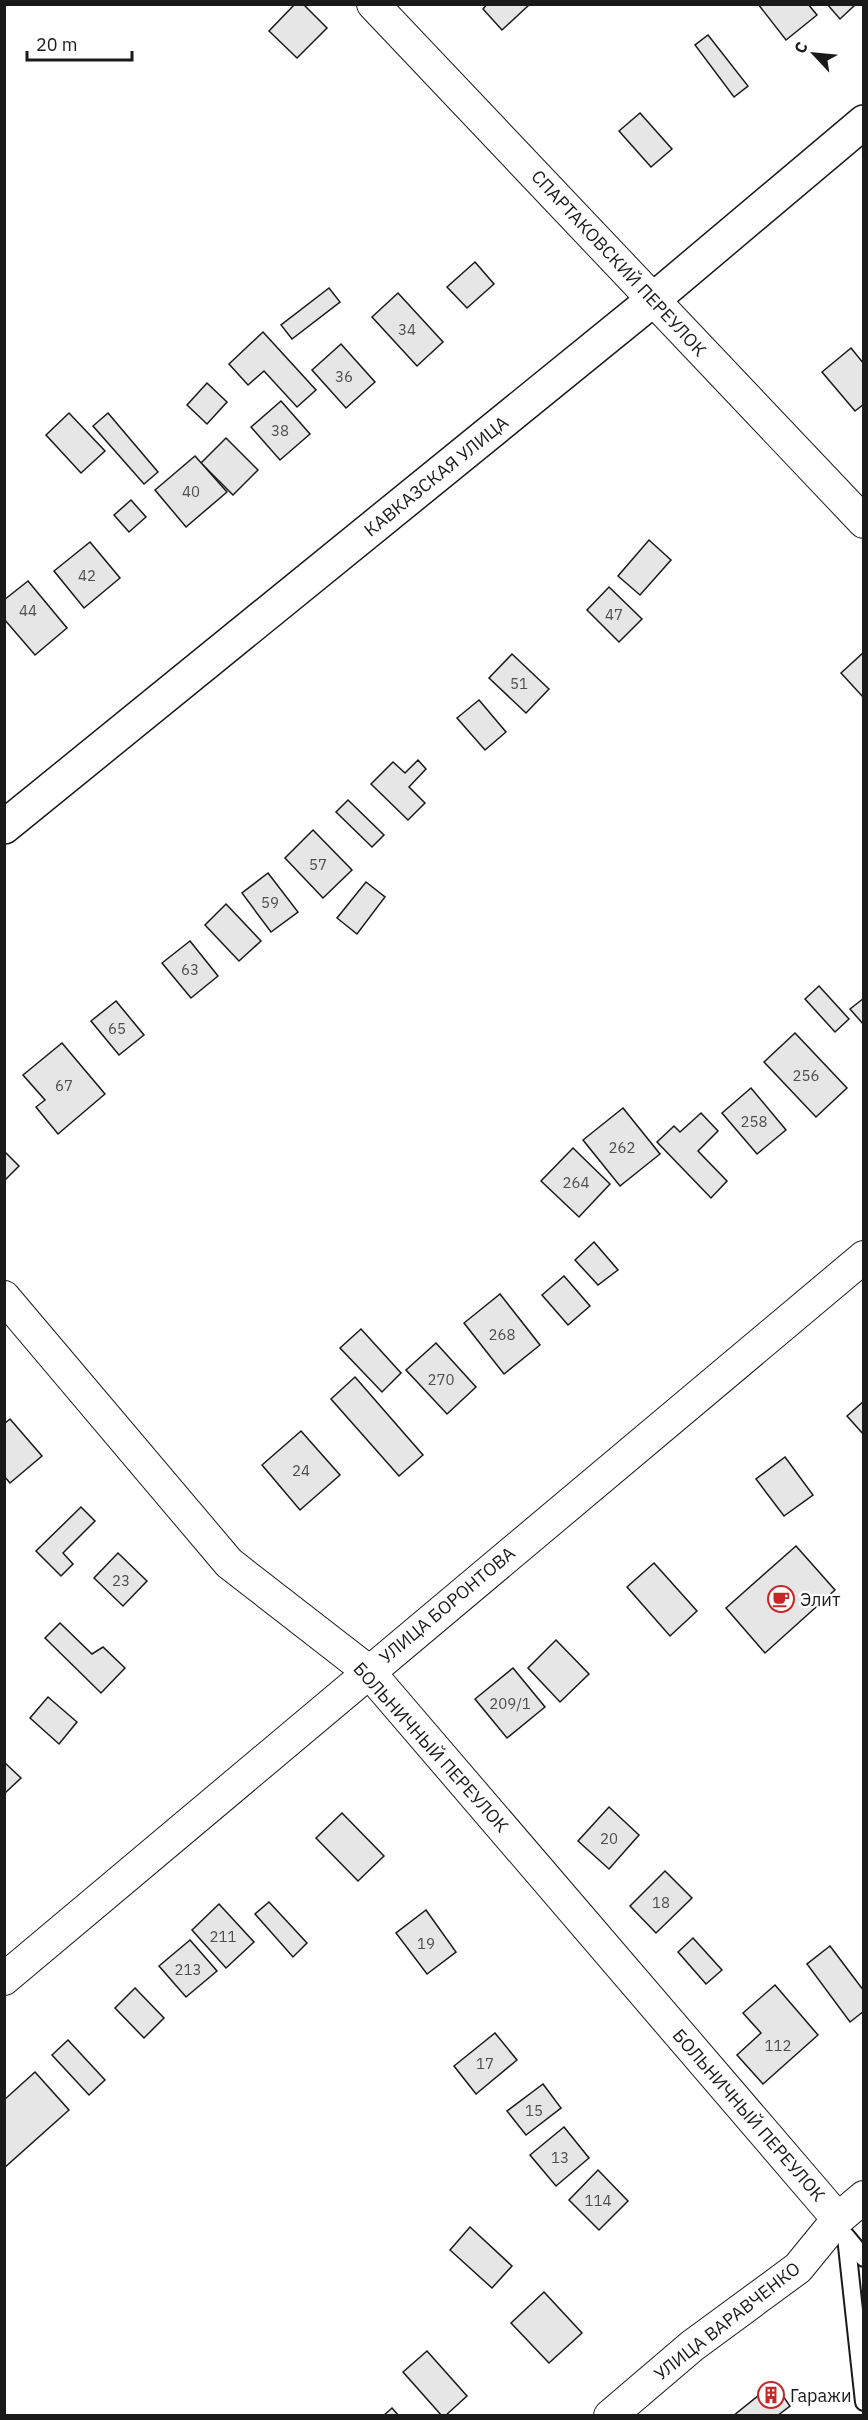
<svg xmlns="http://www.w3.org/2000/svg" width="868" height="2420" font-family="'IBM Plex Sans',sans-serif">
<style>
.building{fill:#e6e6e6;stroke:#1a1a1a;stroke-width:1.5}
.lines{fill:none;stroke-linecap:round;stroke-linejoin:round}
.service-casing{stroke:#1a1a1a;stroke-width:20}
.minor-casing{stroke:#1a1a1a;stroke-width:34}
.tertiary-casing{stroke:#1a1a1a;stroke-width:36}
.service{stroke:#fff;stroke-width:16}
.minor{stroke:#fff;stroke-width:32}
.tertiary{stroke:#fff;stroke-width:33}
.labels{text-anchor:middle;dominant-baseline:central;stroke-width:4.5;stroke-linejoin:round;paint-order:stroke}
.number-label{font-size:15px;fill:#4d4d4d}
.street-label{font-size:18px;fill:#1a1a1a;stroke:#fff}
.poi-label{font-size:18px;fill:#1a1a1a;stroke:#fff;text-anchor:start}
</style>
<rect width="100%" height="100%" fill="#fff"/>
<g class="building">
<polygon points="295,4 303,4 327,28 297,58 269,31"/>
<polygon points="487,4 530,4 502,30 483,9"/>
<polygon points="758,4 808,4 817,15 786,40"/>
<polygon points="827,4 856,4 840,19"/>
<polygon points="708,35 748,86 734,97 695,45"/>
<polygon points="640,113 672,149 651,167 619,131"/>
<polygon points="475,262 494,284 467,308 447,287"/>
<polygon points="329,288 340,302 292,339 281,325"/>
<polygon points="398,293 443,342 417,366 372,317"/>
<polygon points="263,332 316,390 297,407 264,371 248,385 229,364"/>
<polygon points="341,344 375,382 346,408 312,370"/>
<polygon points="851,348 864,364 864,404 855,411 822,372"/>
<polygon points="207,383 227,402 207,424 187,405"/>
<polygon points="281,401 310,434 280,460 251,427"/>
<polygon points="69,413 105,451 81,473 46,435"/>
<polygon points="108,413 158,472 144,484 93,426"/>
<polygon points="226,438 258,470 233,495 201,463"/>
<polygon points="195,456 227,492 186,527 155,490"/>
<polygon points="131,500 146,517 129,532 114,515"/>
<polygon points="649,540 671,560 640,595 618,576"/>
<polygon points="90,542 120,578 84,608 54,571"/>
<polygon points="28,581 67,628 35,655 4,619 4,600"/>
<polygon points="609,587 642,619 619,642 587,610"/>
<polygon points="864,652 864,696 863,697 841,673"/>
<polygon points="512,654 549,689 526,713 489,678"/>
<polygon points="479,700 506,732 485,750 457,718"/>
<polygon points="418,760 426,769 409,787 425,803 408,820 371,784 393,762 405,773"/>
<polygon points="348,800 384,835 372,847 336,812"/>
<polygon points="313,830 352,870 323,898 285,858"/>
<polygon points="268,873 298,912 271,932 242,893"/>
<polygon points="366,882 385,897 357,934 337,918"/>
<polygon points="226,904 261,941 239,961 205,925"/>
<polygon points="190,941 218,976 191,998 162,963"/>
<polygon points="819,986 849,1019 835,1032 805,999"/>
<polygon points="864,998 864,1025 850,1009"/>
<polygon points="116,1001 144,1035 119,1055 91,1021"/>
<polygon points="795,1033 847,1088 816,1117 764,1062"/>
<polygon points="62,1043 105,1094 58,1134 36,1107 45,1100 23,1075"/>
<polygon points="751,1088 786,1130 757,1154 722,1113"/>
<polygon points="623,1108 660,1154 620,1186 583,1140"/>
<polygon points="701,1113 718,1131 698,1151 727,1181 711,1198 657,1142 674,1126 680,1132"/>
<polygon points="573,1148 610,1184 579,1217 541,1181"/>
<polygon points="4,1151 19,1166 4,1181"/>
<polygon points="594,1242 618,1270 598,1285 575,1260"/>
<polygon points="564,1276 590,1306 568,1325 542,1295"/>
<polygon points="500,1294 540,1345 504,1374 464,1323"/>
<polygon points="361,1329 401,1373 382,1392 340,1348"/>
<polygon points="436,1343 476,1387 447,1414 406,1370"/>
<polygon points="355,1377 423,1455 399,1476 331,1399"/>
<polygon points="864,1401 864,1435 847,1416"/>
<polygon points="10,1419 42,1456 10,1483 4,1476 4,1424"/>
<polygon points="301,1431 340,1475 300,1510 262,1465"/>
<polygon points="785,1457 813,1495 784,1516 756,1479"/>
<polygon points="81,1507 95,1521 63,1553 73,1564 61,1576 36,1551"/>
<polygon points="796,1546 835,1590 765,1653 726,1608"/>
<polygon points="118,1553 147,1581 123,1606 94,1578"/>
<polygon points="654,1563 697,1611 670,1636 627,1587"/>
<polygon points="60,1623 92,1654 103,1647 125,1668 101,1693 45,1638"/>
<polygon points="556,1640 589,1674 560,1702 528,1668"/>
<polygon points="513,1668 545,1707 507,1738 475,1699"/>
<polygon points="48,1697 77,1722 59,1744 30,1718"/>
<polygon points="4,1762 21,1778 4,1794"/>
<polygon points="609,1807 639,1835 609,1869 578,1841"/>
<polygon points="342,1813 384,1856 358,1881 316,1838"/>
<polygon points="665,1871 692,1898 656,1933 630,1906"/>
<polygon points="269,1902 307,1943 293,1957 255,1914"/>
<polygon points="219,1904 254,1942 226,1968 192,1930"/>
<polygon points="426,1910 456,1952 427,1974 396,1933"/>
<polygon points="693,1938 722,1970 706,1984 678,1952"/>
<polygon points="190,1940 217,1971 186,1997 159,1966"/>
<polygon points="830,1946 864,1991 864,2011 850,2022 807,1964"/>
<polygon points="775,1985 818,2035 763,2084 737,2055 761,2033 743,2013"/>
<polygon points="135,1988 164,2018 144,2038 115,2008"/>
<polygon points="495,2033 517,2060 476,2094 454,2066"/>
<polygon points="68,2040 105,2080 89,2095 52,2055"/>
<polygon points="35,2072 69,2110 4,2168 4,2100"/>
<polygon points="543,2084 561,2108 526,2135 507,2111"/>
<polygon points="564,2127 589,2158 556,2186 530,2155"/>
<polygon points="598,2170 628,2201 599,2230 569,2200"/>
<polygon points="470,2227 512,2266 492,2288 450,2250"/>
<polygon points="544,2292 582,2333 549,2363 511,2323"/>
<polygon points="427,2351 467,2396 445,2416 442,2416 403,2372"/>
<polygon points="774,2383 790,2406 777,2416 733,2416"/>
<polygon points="392,2408 399,2416 383,2416"/>
</g>
<g class="lines">
<defs>
<g id="service">
<polyline points="846,2236 864,2258"/>
<polyline points="846,2237 864,2402"/>
</g>
<g id="minor">
<polyline points="373,4 864,522"/>
<polyline points="4,1297 229,1563 368,1671 838,2219"/>
<polyline points="4,1979 864,1257"/>
<polyline points="610,2416 692,2346 798,2268 838,2219 864,2197"/>
</g>
<polyline id="tertiary" points="4,827 654,299 864,122"/>
</defs>
<use href="#service" class="service-casing"/>
<use href="#minor" class="minor-casing"/>
<use href="#tertiary" class="tertiary-casing"/>
<use href="#service" class="service"/>
<use href="#minor" class="minor"/>
<use href="#tertiary" class="tertiary"/>
</g>
<defs>
<symbol id="cafe-ring" viewBox="-11 -11 22 22"><circle r="9.5" fill="#fff" stroke="#c62828" stroke-width="1.5"/><path d="M-5.5-4.5H6V0H3Q3 3.5 0 3.5H-2.5Q-5.5 3.5-5.5 0ZM3-3.2v2h1.7v-2ZM-6 4.5H4V6H-6Z" fill="#c62828"/></symbol>
<symbol id="building-ring" viewBox="-11 -11 22 22"><circle r="9.5" fill="#fff" stroke="#c62828" stroke-width="1.5"/><path d="M-4-6H4V6H1V3H-1V6H-4ZM-2.5-4.3h1.7v1.8h-1.7ZM.8-4.3h1.7v1.8H.8ZM-2.5-1h1.7V.8h-1.7ZM.8-1h1.7V.8H.8Z" fill="#c62828"/></symbol>
</defs>
<g fill-rule="evenodd">
<use href="#cafe-ring" x="766" y="1584" width="30" height="30"/>
<use href="#building-ring" x="756" y="2380" width="30" height="30"/>
</g>
<g class="labels">
<g class="number-label">
<text x="407" y="329">34</text>
<text x="344" y="376">36</text>
<text x="280" y="430">38</text>
<text x="191" y="491">40</text>
<text x="87" y="575">42</text>
<text x="28" y="610">44</text>
<text x="614" y="614">47</text>
<text x="519" y="683">51</text>
<text x="318" y="864">57</text>
<text x="270" y="902">59</text>
<text x="190" y="969">63</text>
<text x="117" y="1028">65</text>
<text x="806" y="1075">256</text>
<text x="64" y="1085">67</text>
<text x="754" y="1121">258</text>
<text x="622" y="1147">262</text>
<text x="576" y="1182">264</text>
<text x="502" y="1334">268</text>
<text x="441" y="1379">270</text>
<text x="301" y="1470">24</text>
<text x="121" y="1580">23</text>
<text x="510" y="1703">209/1</text>
<text x="609" y="1838">20</text>
<text x="661" y="1902">18</text>
<text x="223" y="1936">211</text>
<text x="426" y="1943">19</text>
<text x="188" y="1969">213</text>
<text x="778" y="2045">112</text>
<text x="485" y="2063">17</text>
<text x="534" y="2110">15</text>
<text x="560" y="2157">13</text>
<text x="598" y="2200">114</text>
</g>
<g class="street-label">
<text transform="translate(619 263) rotate(47)">СПАРТАКОВСКИЙ ПЕРЕУЛОК</text>
<text transform="translate(436 476) rotate(-39)">КАВКАЗСКАЯ УЛИЦА</text>
<text transform="translate(447 1605) rotate(-40)">УЛИЦА БОРОНТОВА</text>
<text transform="translate(431 1747) rotate(48)">БОЛЬНИЧНЫЙ ПЕРЕУЛОК</text>
<text transform="translate(749 2115) rotate(49)">БОЛЬНИЧНЫЙ ПЕРЕУЛОК</text>
<text transform="translate(727 2321) rotate(-38)">УЛИЦА ВАРАВЧЕНКО</text>
</g>
<g class="poi-label">
<text x="800" y="1599">Элит</text>
<text x="790" y="2395">Гаражи</text>
</g>
</g>
<rect width="868" height="2420" fill="none" stroke="#1a1a1a" stroke-width="12"/>
<g transform="translate(814 54) rotate(296)" stroke="#ffffff" stroke-width="4.5" paint-order="stroke">
<path d="M0-4.5L10 22L0 15L-10 22Z" fill="#1a1a1a"/>
<text y="-9" font-size="16" font-weight="bold" text-anchor="middle" fill="#1a1a1a">С</text>
</g>
<path d="M27 51v9h105v-9" fill="none" stroke="#1a1a1a" stroke-width="3"/>
<text x="36" y="51" font-size="18" fill="#1a1a1a" stroke="#ffffff" stroke-width="4.5" paint-order="stroke">20 m</text>
</svg>
